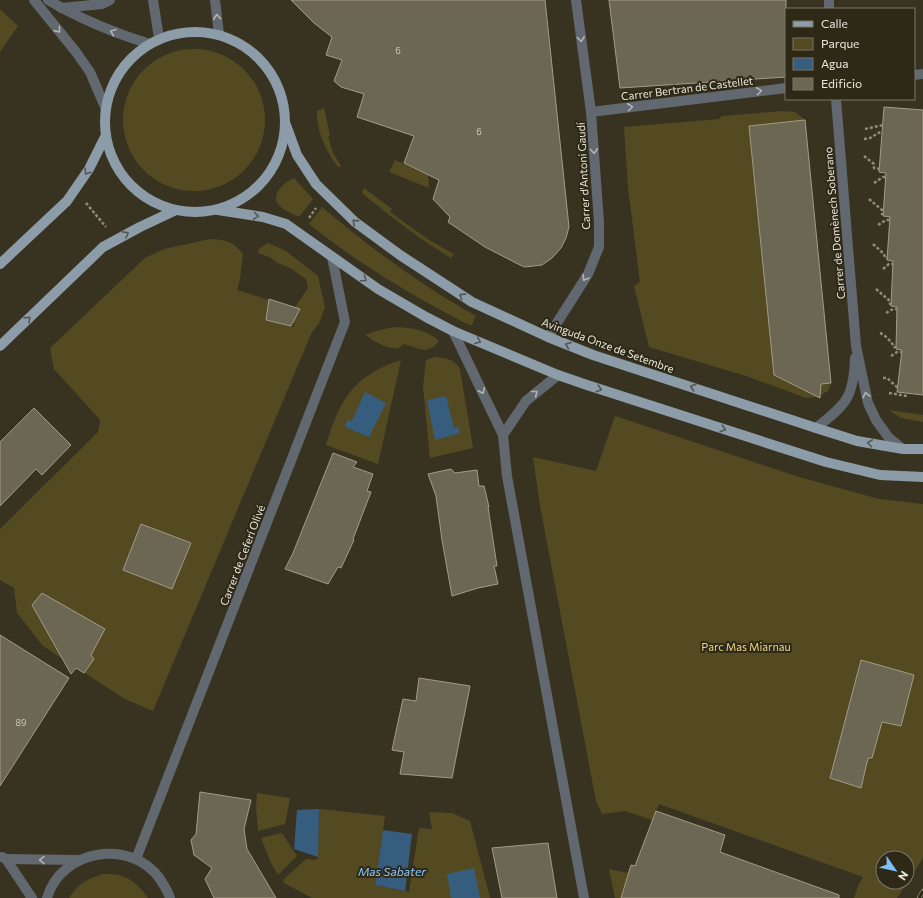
<svg xmlns="http://www.w3.org/2000/svg" width="923" height="898" font-family="Commissioner,sans-serif">
<style>
.green{fill:#544a22;fill-rule:evenodd}
.water{fill:#365d7e}
.building{fill:#6c6752;stroke:#a29c87}
.lines{fill:none;stroke-linecap:round;stroke-linejoin:round}
.path{stroke:#8f8b7d;stroke-width:2.5;stroke-dasharray:3 2;stroke-linecap:butt}
.minor{stroke:#61686f;stroke-width:10}
.major{stroke:#8d9ca9;stroke-width:10}
.rail-casing{stroke:#8d897a;stroke-width:4.5}
.rail{stroke:#2e2917;stroke-width:3;stroke-dasharray:9;stroke-linecap:butt}
.oneway{stroke:#b3b4b0}
.oneway2{stroke:#545751}
.labels{text-anchor:middle;dominant-baseline:central;stroke-width:4;stroke-linejoin:round;paint-order:stroke}
.number-label{font-size:9px;fill:#cac7ba}
.street-label{font-size:11px;fill:#eae7dc;stroke:#2e2917}
.park-label{font-size:11px;fill:#e9d588;stroke:#2e2917}
.water-label{font-size:12px;font-style:italic;fill:#89c8fd;stroke:#2e2917}
</style>
<rect width="100%" height="100%" fill="#383321"/>
<g class="green">
<polygon points="0,9 18,26 0,52"/>
<circle cx="194" cy="120" r="71"/>
<path d="M324 108 330 136 328 137 333 153 341 166 339 167H338C326 151 316 131 317 111Z"/>
<polygon points="782,111 795,112 805,120 749,126 774,375 811,393 820,392 821,384 831,383 828,391 817,397 806,398 746,376 649,347 634,286 640,282 628,188 624,127 719,119 722,116"/>
<polygon points="395,160 428,175 429,188 389,172"/>
<path d="M294 178 313 199 299 217C293 214 285 211 280 206 269 196 284 182 294 178Z"/>
<path d="M364 188 392 209 390 212 429 240 454 254 451 258C419 239 390 216 362 193Z"/>
<path d="M322 207C370 248 421 285 476 316L471 326C414 297 359 264 309 224Z"/>
<path d="M210 239C224 239 234 242 243 254L240 279 237 290 269 300 266 320 294 327V321L300 310 295 307 308 288 306 279 292 269 278 263 269 257 258 253 259 249 268 243 286 251 318 276 325 307 319 323 311 334 153 711 125 699 43 646 17 613 14 588 0 580V529L98 432 100 420 54 369 50 348 145 258 164 249Z"/>
<path d="M394 327C409 327 428 330 439 341 427 356 419 348 404 344 402 345 401 347 399 348 390 351 372 340 365 335L376 331Z"/>
<path d="M435 357C447 358 454 359 460 369L473 448 430 458 423 387 426 360Z"/>
<path d="M401 360 378 464 326 445C339 400 354 375 401 360Z"/>
<polygon points="889,410 923,415 923,422 901,418"/>
<path d="M615 416 799 477 879 499 923 504V858L897 898H854L858 886 863 877 659 804 652 820 625 811 602 814 596 801 540 506 533 457 596 471ZM883 858H907V882H883Z"/>
<polygon points="257,793 290,798 285,824 258,831 256,807"/>
<polygon points="319,809 385,816 375,885 409,892 419,828 432,829 429,812 452,813 470,821 490,898 312,898 284,883 283,880 306,859 316,860 318,857"/>
<polygon points="282,833 297,856 278,875 271,863 261,838"/>
<polygon points="609,869 628,873 621,898 615,898"/>
<path d="M103 874C125 873 136 881 148 898H69C79 883 87 879 103 874Z"/>
</g>
<g class="water">
<polygon points="365,392 386,403 369,437 345,427 347,420 352,421"/>
<polygon points="446,396 454,428 459,427 460,433 435,440 427,400"/>
<polygon points="319,809 318,857 294,849 297,810"/>
<polygon points="383,830 412,834 405,891 375,885"/>
<polygon points="474,868 480,898 451,898 447,874"/>
</g>
<g class="building">
<polygon points="291,0 545,0 569,227 566,238 561,248 552,258 542,265 525,267 520,265 485,247 448,222 450,217 433,199 439,180 404,163 414,136 357,117 364,94 341,87 334,81 342,60 326,55 332,37 314,23"/>
<polygon points="609,0 786,0 786,77 620,88"/>
<polygon points="884,107 923,110 923,395 897,392 902,350 896,349 897,307 891,306 893,261 887,260 890,217 883,216 886,173 879,172"/>
<polygon points="805,120 831,383 821,384 820,398 774,375 749,126"/>
<polygon points="269,299 300,309 291,326 266,320"/>
<polygon points="34,408 71,445 42,475 36,469 0,506 0,442"/>
<polygon points="333,453 357,462 353,467 373,474 367,491 371,492 353,539 354,540 341,568 338,567 328,584 285,569 293,553"/>
<polygon points="451,469 455,473 477,470 479,486 484,486 489,507 488,507 497,566 494,566 498,584 478,588 452,596 442,540 436,496 428,474"/>
<polygon points="141,524 191,543 172,589 123,570"/>
<polygon points="42,593 105,629 91,655 94,659 84,673 76,668 71,674 32,605"/>
<polygon points="0,635 69,678 0,786"/>
<polygon points="861,660 914,675 901,726 882,722 872,758 868,758 861,788 830,778"/>
<polygon points="419,678 470,686 452,778 400,774 404,752 392,750 403,699 416,701"/>
<polygon points="200,792 251,800 244,829 247,849 276,898 214,898 205,879 212,868 194,855 191,840 196,834"/>
<polygon points="656,811 725,835 720,852 839,895 839,898 621,898 631,865 635,866"/>
<polygon points="548,843 557,898 502,898 492,848"/>
</g>
<g class="lines">
<g class="path">
<polyline points="865,129 883,125"/>
<polyline points="864,139 870,138 882,131"/>
<polyline points="864,156 874,164 874,168 880,169"/>
<polyline points="874,183 883,177 886,177"/>
<polyline points="869,199 882,210 882,214 884,214"/>
<polyline points="86,203 106,227"/>
<polyline points="309,218 316,208"/>
<polyline points="878,225 886,220 889,220"/>
<polyline points="873,244 884,254 885,258 887,258"/>
<polyline points="883,269 889,264 893,264"/>
<polyline points="876,289 890,301 890,304 891,304"/>
<polyline points="886,313 893,309 897,309"/>
<path d="M880 333C885 335 892 342 894 347H896"/>
<polyline points="891,356 897,352 901,352"/>
<polyline points="883,378 887,378 898,388"/>
<polyline points="889,393 907,396"/>
</g>
<g class="minor">
<polyline points="34,0 76,52 90,72 105,107"/>
<path d="M48 0C80 19 114 33 150 44"/>
<polyline points="153,0 159,38"/>
<polyline points="215,0 219,34"/>
<polyline points="829,0 829,9"/>
<polyline points="61,8 102,4 110,0"/>
<polyline points="914,75 923,74"/>
<polyline points="836,99 856,346 868,403 876,420 889,438 903,449"/>
<polyline points="591,112 786,88"/>
<polyline points="453,331 503,435 507,476 584,898"/>
<polyline points="548,337 588,274 599,247 599,222 591,112 576,0"/>
<path d="M816 428C827 419 840 410 847 398 853 387 855 369 855 358"/>
<polyline points="503,435 526,401 558,375"/>
<polyline points="2,857 6,859 32,898"/>
<polyline points="6,859 79,860"/>
<polyline points="136,859 345,322 332,257"/>
<path d="M47 898C61 849 131 838 160 879 164 886 168 891 170 898"/>
</g>
<g class="major">
<circle cx="195" cy="122" r="90"/>
<polyline points="286,125 297,155 316,184 355,222 400,255 472,302 548,337 593,355 816,428 857,441 903,449 923,449"/>
<polyline points="218,210 263,217 286,224 378,289 426,317 453,331 558,375 587,385 826,462 880,475 923,477"/>
<polyline points="0,264 67,201 89,169 105,137"/>
<polyline points="0,346 103,247 140,227 176,210"/>
</g>
<defs>
<polyline id="rail" points="919,898 923,891"/>
</defs>
<use href="#rail" class="rail-casing"/>
<use href="#rail" class="rail"/>
</g>
<defs><path id="oneway-chevron" d="M-2-3.5L2.5 0L-2 3.5" fill="none" stroke-width="1.6" stroke-linecap="round" stroke-linejoin="round"/></defs>
<g class="oneway">
<use href="#oneway-chevron" transform="translate(217 17) rotate(-95)"/>
<use href="#oneway-chevron" transform="translate(58 30) rotate(51)"/>
<use href="#oneway-chevron" transform="translate(113 32) rotate(-159)"/>
<use href="#oneway-chevron" transform="translate(581 39) rotate(82)"/>
<use href="#oneway-chevron" transform="translate(759 91) rotate(-7)"/>
<use href="#oneway-chevron" transform="translate(630 107) rotate(-7)"/>
<use href="#oneway-chevron" transform="translate(594 151) rotate(86)"/>
<use href="#oneway-chevron" transform="translate(585 278) rotate(121)"/>
<use href="#oneway-chevron" transform="translate(482 391) rotate(64)"/>
<use href="#oneway-chevron" transform="translate(535 393) rotate(-38)"/>
<use href="#oneway-chevron" transform="translate(866 395) rotate(-102)"/>
<use href="#oneway-chevron" transform="translate(42 860) rotate(-179)"/>
</g>
<g class="oneway2">
<use href="#oneway-chevron" transform="translate(87 172) rotate(123)"/>
<use href="#oneway-chevron" transform="translate(256 216) rotate(8)"/>
<use href="#oneway-chevron" transform="translate(355 222) rotate(-140)"/>
<use href="#oneway-chevron" transform="translate(126 234) rotate(-29)"/>
<use href="#oneway-chevron" transform="translate(364 279) rotate(35)"/>
<use href="#oneway-chevron" transform="translate(462 296) rotate(-147)"/>
<use href="#oneway-chevron" transform="translate(28 319) rotate(-44)"/>
<use href="#oneway-chevron" transform="translate(478 341) rotate(23)"/>
<use href="#oneway-chevron" transform="translate(568 345) rotate(-159)"/>
<use href="#oneway-chevron" transform="translate(693 387) rotate(-162)"/>
<use href="#oneway-chevron" transform="translate(599 389) rotate(18)"/>
<use href="#oneway-chevron" transform="translate(723 429) rotate(18)"/>
<use href="#oneway-chevron" transform="translate(870 443) rotate(-170)"/>
</g>
<g class="labels">
<g class="number-label">
<text x="398" y="50">6</text>
<text x="479" y="131">6</text>
<text x="21" y="722">89</text>
</g>
<g class="street-label">
<text transform="translate(687 88) rotate(-7)">Carrer Bertran de Castellet</text>
<text transform="translate(583 176) rotate(-93)">Carrer d'Antoni Gaudí</text>
<text transform="translate(834 223) rotate(-95)">Carrer de Domènech Soberano</text>
<text transform="translate(608 345) rotate(20)">Avinguda Onze de Setembre</text>
<text transform="translate(242 555) rotate(-69)">Carrer de Ceferí Olivé</text>
</g>
<g class="park-label">
<text x="746" y="646">Parc Mas Miarnau</text>
</g>
<g class="water-label">
<text x="392" y="871">Mas Sabater</text>
</g>
</g>
<rect x="785" y="8" width="130" height="92" fill="#2e2917" stroke="#797566"/>
<rect x="793" y="21" width="20" height="6" fill="#8d9ca9" stroke="#797566"/>
<text x="821" y="28" font-size="12" fill="#eae7dc">Calle</text>
<rect x="793" y="38" width="20" height="12" fill="#544a22" stroke="#797566"/>
<text x="821" y="48" font-size="12" fill="#eae7dc">Parque</text>
<rect x="793" y="58" width="20" height="12" fill="#365d7e" stroke="#797566"/>
<text x="821" y="68" font-size="12" fill="#eae7dc">Agua</text>
<rect x="793" y="78" width="20" height="12" fill="#6c6752" stroke="#797566"/>
<text x="821" y="88" font-size="12" fill="#eae7dc">Edificio</text>
<g transform="translate(895 870) rotate(124)"><circle r="19" fill="#2e2917" stroke="#797566"/>
<path d="M0-3L7 15L0 10L-7 15Z" fill="#7abff8"/>
<text y="-6" font-size="11" font-weight="bold" text-anchor="middle" fill="#eae7dc">N</text>
</g>
</svg>
